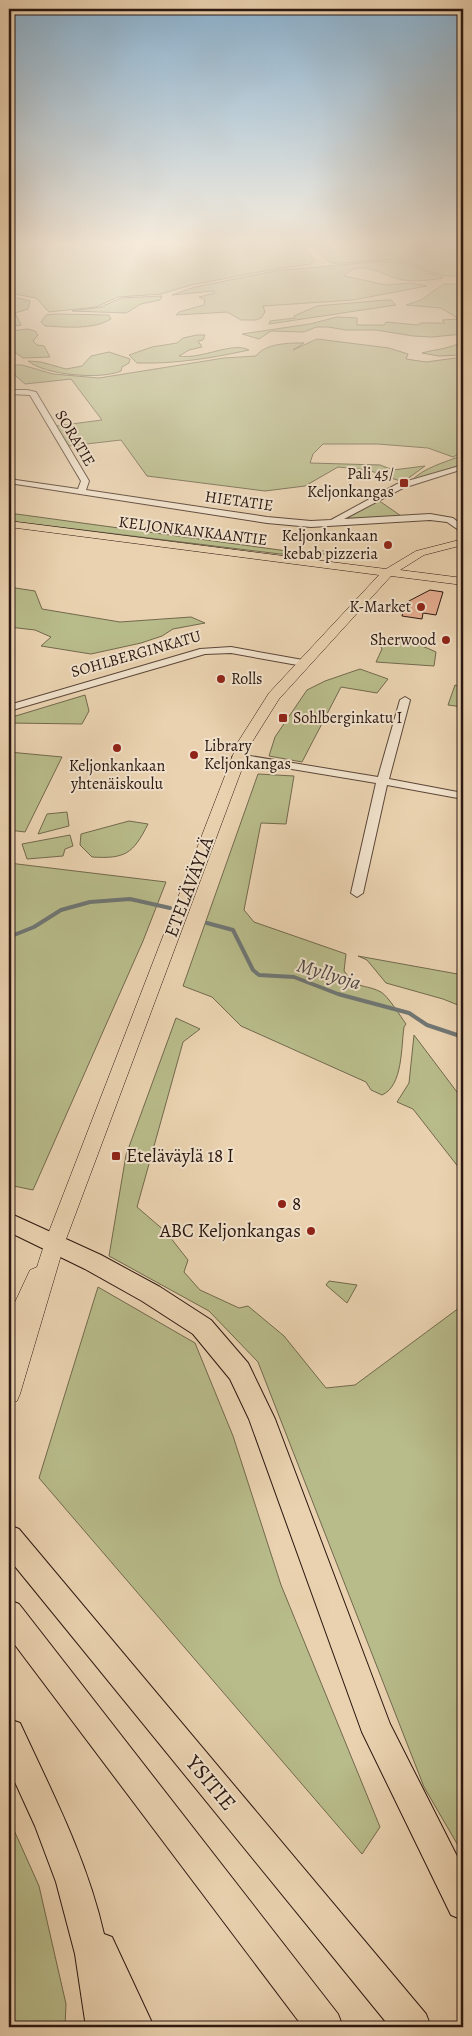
<svg xmlns="http://www.w3.org/2000/svg" width="472" height="2036" font-family="Alegreya,serif">
<style>
.green{fill:#b8bb8a;stroke:#72694d}
.lines{fill:none;stroke-linecap:round;stroke-linejoin:round}
.stream{stroke:#6f7674;stroke-width:4}
.building{fill:#e5ac8f;stroke:#2b1710}
.minor-casing{stroke:#5b4638;stroke-width:2}
.major-casing{stroke:#2b1710;stroke-width:1}
.highway-casing{stroke:#2b1710;stroke-width:2}
.minor{fill:#f1e2cc;fill-rule:evenodd}
.major{fill:#ead2b0;fill-rule:evenodd}
.highway{fill:#ead2b0;fill-rule:evenodd}
.poi-dot{fill:#8f2418;stroke:#f1e2cc;stroke-width:2}
.labels{text-anchor:middle;dominant-baseline:central;stroke-width:4;stroke-linejoin:round;paint-order:stroke}
.far-street-label{font-size:16px;fill:#2b1710;stroke:#f1e2cc}
.far-poi-label{font-size:16px;fill:#2b1710;stroke:#f1e2cc;text-anchor:end}
.street-label{font-size:19px;fill:#2b1710;stroke:#f1e2cc}
.poi-label{font-size:19px;fill:#2b1710;stroke:#f1e2cc;text-anchor:start}
.water-label{font-size:20px;font-style:italic;fill:#4d4642;stroke:#f1e2cc}
.near-street-label{font-size:22px;fill:#2b1710;stroke:#f1e2cc}
</style>
<rect width="100%" height="100%" fill="#ead2b0"/>
<filter id="stains"><feTurbulence type="fractalNoise" baseFrequency=".004" numOctaves="4"/><feColorMatrix values="0 0 0 0 .2 0 0 0 0 .09 0 0 0 0 .02 0 0 0 .5 -.17"/></filter>
<radialGradient id="worn" r=".72"><stop offset=".6" stop-color="#630" stop-opacity="0"/><stop offset="1" stop-color="#630" stop-opacity=".3"/></radialGradient>
<g class="green">
<polygon points="9,244 302,244 315,261 311,264 270,270 191,285 161,294 118,297 96,307 49,312 36,298 9,293"/>
<path d="M312 244H463V276C433 279 424 264 396 260 375 258 354 264 333 263L327 261Z"/>
<path d="M383 261 407 264 443 278C429 280 416 282 403 280 385 277 359 257 344 276L386 285 410 283 427 286 353 300 263 306 265 312 261 318 256 320H241L227 312 176 315 179 312 204 305 205 300 199 297 215 293 214 291 172 295 195 287 275 271Z"/>
<polygon points="444,284 455,284 463,292 463,334 432,337 413,336 376,330 346,330 328,327 316,327 304,332 271,331 259,339 242,334 310,324 337,317 357,318 357,325 384,325 386,322 418,325 421,323 445,323 442,320 459,319 441,308 406,305 421,300"/>
<polygon points="9,296 30,301 28,309 15,313 21,325 9,327"/>
<polygon points="162,296 160,300 141,304 126,313 72,311 101,307 121,298"/>
<polygon points="385,300 391,300 396,305 269,324 270,321 295,318 294,316 317,306"/>
<path d="M56 314 109 315 111 319C93 330 66 327 45 326L41 322 46 315Z"/>
<polygon points="28,329 35,331 38,335 33,341 37,345 44,346 50,357 23,358 9,348 9,331"/>
<path d="M197 335H205L203 340 198 341 202 347 189 350 179 356C201 360 233 341 249 350 212 358 176 364 137 363L129 355 152 347 177 343 183 338Z"/>
<path d="M317 339 389 348 408 354 406 359 426 362 463 357V452L453 457 428 448 378 444H323L313 454 310 463 380 465 393 470 425 466 403 482 368 470 338 467 305 486 265 491 147 476 121 440 69 446 56 426 102 420 71 379 25 384 9 370V365H22L53 374 99 378 224 358 256 356C266 343 289 343 304 343L293 350Z"/>
<path d="M463 341V355L439 356 422 353C436 349 451 349 463 341Z"/>
<path d="M109 352 130 359 129 363 122 367 121 371C100 380 45 375 28 361L41 362 66 369 82 366 91 356Z"/>
<path d="M463 455V464L410 482C424 467 444 463 463 455Z"/>
<polygon points="378,500 404,518 354,521 347,517"/>
<polygon points="9,513 287,551 360,551 361,554 280,554 9,521"/>
<polygon points="9,587 35,591 42,609 120,622 191,617 205,623 173,629 162,636 141,643 91,654 41,646 51,637 35,630 9,627"/>
<path d="M376 637C397 637 417 643 436 652L434 666 376 662 382 649Z"/>
<polygon points="360,669 388,679 377,693 341,687 302,762 269,756 275,737 307,690 325,681"/>
<polygon points="455,685 463,687 463,707 448,705"/>
<polygon points="85,695 89,711 82,724 9,723 9,718"/>
<polygon points="9,752 62,757 25,832 9,830"/>
<path d="M258 774 294 776 286 824 261 823 244 910 254 922 346 954 344 971C359 991 363 983 381 992 388 996 401 1017 406 1024L404 1027C401 1047 403 1086 382 1095L371 1090 366 1082 241 1026 212 997 183 986Z"/>
<polygon points="67,812 69,826 38,834 47,814"/>
<path d="M129 821 148 824C133 854 125 859 92 857L80 845 81 834Z"/>
<polygon points="70,835 73,846 65,849 63,856 27,859 22,844"/>
<polygon points="9,863 166,882 143,941 33,1190 9,1185"/>
<polygon points="358,956 463,975 463,1007 443,999 386,983 367,960"/>
<polygon points="176,1018 200,1029 183,1042 137,1207 166,1232 188,1260 184,1272 200,1290 239,1308 248,1306 284,1336 326,1388 355,1385 463,1305 463,1854 424,1787 258,1362 209,1311 109,1256 126,1155"/>
<polygon points="414,1035 463,1100 463,1173 413,1109 397,1102 409,1083"/>
<polygon points="329,1281 357,1285 347,1303 326,1285"/>
<polygon points="98,1287 195,1343 233,1436 281,1585 380,1827 362,1854 39,1478"/>
<polygon points="9,1819 39,1886 66,2004 65,2027 9,2027"/>
</g>
<g class="lines">
<g class="stream">
<polyline points="207,923 233,930 253,970 259,975 294,977 338,994 409,1013 427,1025 463,1037"/>
<polyline points="9,937 34,927 61,910 90,902 130,899 170,908"/>
</g>
</g>
<polygon class="building" points="430,590 443,592 436,615 423,613 422,619 402,616 405,603"/>
<g class="lines">
<defs>
<g id="minor">
<polygon points="9,390 27,390 36,392 89,481 86,490 267,517 311,521 331,520 397,484 463,465 463,469 403,488 344,519 430,514 453,518 463,526 463,533 447,522 430,520 311,527 267,523 9,483 9,479 78,489 81,481 30,395 9,394"/>
<polygon points="231,647 303,660 308,663 303,666 231,653 205,654 9,711 9,705 200,649"/>
<polygon points="405,697 410,700 389,779 463,793 463,799 387,785 363,893 357,897 351,893 376,783 238,760 232,757 238,754 378,777 400,700"/>
</g>
<polygon id="major" points="9,521 386,569 416,551 463,539 463,545 424,555 400,570 463,578 463,585 391,576 279,699 252,742 65,1242 20,1394 17,1401 9,1404 9,1358 13,1346 9,1347 9,1315 30,1270 37,1267 45,1242 238,742 269,693 379,575 9,527"/>
<g id="highway">
<polygon points="9,1213 101,1255 160,1287 211,1320 248,1363 275,1419 390,1724 463,1868 463,1920 451,1915 362,1732 249,1419 230,1379 193,1334 142,1301 85,1269 9,1232"/>
<polygon points="9,1525 19,1529 426,2014 431,2027 390,2027 9,1559"/>
<polygon points="9,1600 19,1604 338,2014 343,2027 303,2027 9,1637"/>
<path d="M9 1719 20 1723C52 1792 87 1859 104 1934L112 1937 154 2027H86L75 1954 56 1882 35 1826 9 1769Z"/>
</g>
</defs>
<use href="#minor" class="minor-casing"/>
<use href="#major" class="major-casing"/>
<use href="#highway" class="highway-casing"/>
<use href="#minor" class="minor"/>
<use href="#major" class="major"/>
<use href="#highway" class="highway"/>
</g>
<linearGradient id="sky" x2="0" y2="1"><stop stop-color="#8ab4d4"/><stop offset="0.46" stop-color="#f6ebdb"/><stop offset="1" stop-color="#f6ebdb" stop-opacity="0"/></linearGradient>
<rect width="472" height="529" fill="url(#sky)"/>
<g class="poi-dot">
<rect x="399" y="478" width="10" height="10" rx="2.5"/>
<circle cx="388" cy="545" r="5"/>
<circle cx="421" cy="607" r="5"/>
<circle cx="446" cy="640" r="5"/>
<circle cx="221" cy="679" r="5"/>
<rect x="278" y="713" width="10" height="10" rx="2.5"/>
<circle cx="117" cy="748" r="5"/>
<circle cx="194" cy="755" r="5"/>
<rect x="111" y="1151" width="10" height="10" rx="2.5"/>
<circle cx="282" cy="1204" r="5"/>
<circle cx="311" cy="1231" r="5"/>
</g>
<g class="labels">
<g class="far-street-label">
<text transform="translate(75 438) rotate(59)">SORATIE</text>
<text transform="translate(239 501) rotate(8)">HIETATIE</text>
<text transform="translate(193 531) rotate(7)">KELJONKANKAANTIE</text>
<text transform="translate(136 654) rotate(-16)">SOHLBERGINKATU</text>
</g>
<g class="far-poi-label">
<text x="394" y="474">Pali 45/<tspan x="394" dy="18">Keljonkangas</tspan></text>
<text x="378" y="536">Keljonkankaan<tspan x="378" dy="18">kebab pizzeria</tspan></text>
<text x="411" y="607">K-Market</text>
<text x="436" y="640">Sherwood</text>
<text x="231" y="679" text-anchor="start">Rolls</text>
<text x="293" y="718" text-anchor="start">Sohlberginkatu I</text>
<text x="204" y="746" text-anchor="start">Library<tspan x="204" dy="18">Keljonkangas</tspan></text>
<text x="117" y="766" text-anchor="middle">Keljonkankaan<tspan x="117" dy="18">yhtenäiskoulu</tspan></text>
</g>
<g class="street-label">
<text transform="translate(189 887) rotate(-69)">ETELÄVÄYLÄ</text>
</g>
<g class="poi-label">
<text x="126" y="1156">Eteläväylä 18 I</text>
<text x="292" y="1204">8</text>
<text x="301" y="1231" text-anchor="end">ABC Keljonkangas</text>
</g>
<g class="water-label">
<text transform="translate(329 974) rotate(17)">Myllyoja</text>
</g>
<g class="near-street-label">
<text transform="translate(211 1783) rotate(50)">YSITIE</text>
</g>
</g>
<rect width="472" height="2036" fill="none" stroke="#ead2b0" stroke-width="30"/>
<rect x="10" y="10" width="452" height="2016" fill="none" stroke="#2b1710" stroke-width="2.5"/>
<rect x="15" y="15" width="442" height="2006" fill="none" stroke="#2b1710"/>
<rect width="100%" height="100%" filter="url(#stains)"/>
<rect width="100%" height="100%" fill="url(#worn)"/>
</svg>
